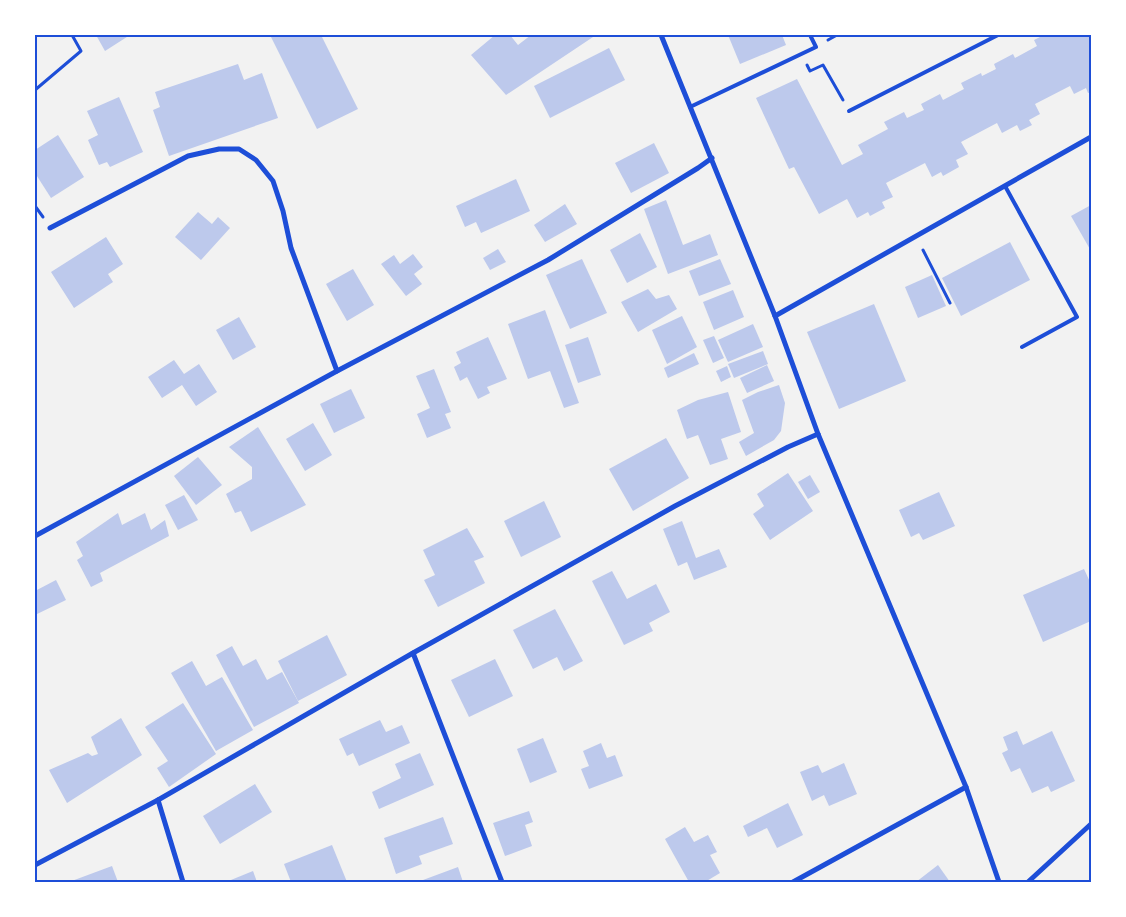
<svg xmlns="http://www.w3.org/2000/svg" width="1126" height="917" font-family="Spectral,serif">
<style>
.building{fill:#bdc9ec}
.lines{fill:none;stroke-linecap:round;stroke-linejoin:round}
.path{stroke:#1d4ed8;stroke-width:3}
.service{stroke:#1d4ed8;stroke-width:4}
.minor{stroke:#1d4ed8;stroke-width:5}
.neatline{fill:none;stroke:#1d4ed8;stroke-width:2}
</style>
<rect width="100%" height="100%" fill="#f2f2f2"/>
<g class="building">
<polygon points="96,35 130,35 105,51"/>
<polygon points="270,35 321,35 358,109 317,129"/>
<polygon points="495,35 510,35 518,45 531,35 596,35 506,95 471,55"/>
<polygon points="728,35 782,35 786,45 740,64"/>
<polygon points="1044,35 1091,35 1091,92 1088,93 1086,88 1074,94 1070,86 1035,104 1040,114 1029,120 1032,125 1020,131 1017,125 1002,133 997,123 961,142 968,154 956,160 959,167 943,176 941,172 932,177 925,163 886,183 893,197 882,202 885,208 870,216 868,212 857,218 847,199 819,214 794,167 789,169 756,98 797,79 842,165 863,154 858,145 888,129 884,122 904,112 907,118 924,110 921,104 940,94 943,100 964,89 961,83 981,73 982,76 996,69 994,64 1013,54 1015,58 1037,46 1034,40"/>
<polygon points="609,48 625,80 550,118 534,86"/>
<polygon points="238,64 244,80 262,73 278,118 169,156 153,110 160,107 155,92"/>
<polygon points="119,97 143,152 110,167 107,162 99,165 88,140 98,135 87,111"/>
<polygon points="58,135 84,177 51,198 35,173 35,150"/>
<polygon points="654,143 669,173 631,193 615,163"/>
<polygon points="516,179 530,211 481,233 476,222 465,227 456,206"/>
<polygon points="666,200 683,245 710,234 718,255 668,274 644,209"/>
<polygon points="565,204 577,224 545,242 534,225"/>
<polygon points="1091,205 1091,251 1071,216"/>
<polygon points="198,212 212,224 218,217 230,228 201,260 175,237"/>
<polygon points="640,233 657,267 627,283 610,250"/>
<polygon points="106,237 123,264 108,274 113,282 74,308 51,272"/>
<polygon points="1010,242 1030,280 961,316 942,278"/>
<polygon points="498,249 506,262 490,270 483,258"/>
<polygon points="413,254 423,267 414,274 422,284 406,296 381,264 394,255 400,264"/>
<polygon points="582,259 607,313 570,329 546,275"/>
<polygon points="720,259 731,284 699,296 689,271"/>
<polygon points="353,269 374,305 347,321 326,284"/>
<polygon points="932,275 946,306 918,318 905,287"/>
<polygon points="648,289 656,299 669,295 677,309 638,332 621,302"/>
<polygon points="733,290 744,317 714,330 703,302"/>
<polygon points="874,304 906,381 839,409 807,332"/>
<polygon points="545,310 579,403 564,408 550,371 528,379 508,324"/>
<polygon points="682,316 697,347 667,364 652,330"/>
<polygon points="239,317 256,347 233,360 216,330"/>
<polygon points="753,324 763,347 728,362 718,340"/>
<polygon points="714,336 724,358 713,363 703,340"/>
<polygon points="488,337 507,379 487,387 490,393 478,399 467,377 460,381 454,367 461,363 456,352"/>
<polygon points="588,337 601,375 578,383 565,345"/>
<polygon points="763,351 768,364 734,378 728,364"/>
<polygon points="694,353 699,364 668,378 664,368"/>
<polygon points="174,360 184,374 199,364 217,392 196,406 182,385 162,398 148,377"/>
<polygon points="767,365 774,381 747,393 740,378"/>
<polygon points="727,366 731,377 721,382 716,371"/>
<polygon points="434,369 451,412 445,414 451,428 427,438 417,414 430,408 416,376"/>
<polygon points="779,385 785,403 781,431 774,440 746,456 739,442 754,433 742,400 758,392"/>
<polygon points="351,389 365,418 334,433 320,404"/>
<polygon points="728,392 741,432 721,439 728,459 710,465 698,435 687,439 677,410 698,400"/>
<polygon points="313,423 332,455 305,471 286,439"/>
<polygon points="258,427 306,505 251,532 241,511 235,513 226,494 252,479 252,467 229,447"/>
<polygon points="666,438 689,478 633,511 609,469"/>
<polygon points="198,457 222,485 196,505 174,476"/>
<polygon points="788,473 813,511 770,540 753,514 764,506 757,494"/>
<polygon points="810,475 820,492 808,499 798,482"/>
<polygon points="939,492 955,526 923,540 919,533 911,537 899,510"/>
<polygon points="184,495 198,520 178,530 165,505"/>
<polygon points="544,501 561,537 521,557 504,521"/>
<polygon points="118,513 122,525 145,513 151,530 165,520 169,536 100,573 103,581 91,587 77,560 83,556 76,542"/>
<polygon points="682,521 696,558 719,549 727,567 694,580 687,562 678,566 663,529"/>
<polygon points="467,528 484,557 474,561 485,583 438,607 424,580 435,575 423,550"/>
<polygon points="1084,569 1091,584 1091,621 1043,642 1023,595"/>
<polygon points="612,571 627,599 656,584 670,612 649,623 653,631 624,645 592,581"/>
<polygon points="56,580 66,600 35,615 35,591"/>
<polygon points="555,609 583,661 564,671 557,657 533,669 513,630"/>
<polygon points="327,635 347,675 298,701 278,661"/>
<polygon points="232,646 243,666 256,659 267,680 282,672 299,703 254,727 216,655"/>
<polygon points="495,659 513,696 469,717 451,680"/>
<polygon points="192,661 206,686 222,677 253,730 216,751 171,673"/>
<polygon points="183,703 216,754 169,787 157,768 168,761 145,727"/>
<polygon points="121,718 142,755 67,803 49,770 88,753 92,756 98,754 91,737"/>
<polygon points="380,720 386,732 402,725 410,743 359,766 353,753 347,756 339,739"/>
<polygon points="1017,731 1023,745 1052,731 1075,781 1051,792 1048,786 1032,793 1020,768 1011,772 1002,753 1008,750 1003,737"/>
<polygon points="543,738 557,772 530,783 517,749"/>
<polygon points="601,743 607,758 615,755 623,776 589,789 581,769 589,766 583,751"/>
<polygon points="420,753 434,785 379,809 372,792 401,778 395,764"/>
<polygon points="844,763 857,794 829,806 824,795 812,801 800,772 818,765 822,773"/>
<polygon points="255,784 272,812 220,844 203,816"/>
<polygon points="788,803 803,835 777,848 767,828 748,837 743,826"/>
<polygon points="529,811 533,822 525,825 532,846 505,856 493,823"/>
<polygon points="443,817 453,844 419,856 422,864 396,874 384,838"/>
<polygon points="685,827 694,842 708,835 717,852 710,855 720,873 705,882 689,882 665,839"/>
<polygon points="332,845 347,882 291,882 284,864"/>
<polygon points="938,865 950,882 916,882"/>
<polygon points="112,866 118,882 69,882"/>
<polygon points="458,867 463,882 423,882 423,880"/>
<polygon points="253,871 257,882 226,882"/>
</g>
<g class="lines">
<g class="path">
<polyline points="828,40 837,35"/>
<polyline points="807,65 810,71 823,65 843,100"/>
<polyline points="35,90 81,51 72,35"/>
<polyline points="35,206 43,217"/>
<polyline points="923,250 950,303"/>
</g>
<g class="service">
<polyline points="690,107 816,47 810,35"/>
<polyline points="849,111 998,35"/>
<polyline points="1005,186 1077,317 1022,347"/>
</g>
<g class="minor">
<polyline points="661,35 775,316 818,434 966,787 999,882"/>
<polyline points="50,228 188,156 219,149 239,149 256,160 273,181 283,211 291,248 337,371"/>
<polyline points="775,316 1091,137"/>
<polyline points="35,536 337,371 548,260 698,168 712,158"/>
<polyline points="413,653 502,882"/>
<polyline points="158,800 183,882"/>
<polyline points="35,865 158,800 413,653 675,506 788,447 818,434"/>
<polyline points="793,882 966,787"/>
<polyline points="1028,882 1091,824"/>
</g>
</g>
<rect width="1126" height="917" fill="none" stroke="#ffffff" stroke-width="72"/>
<rect x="36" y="36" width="1054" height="845" class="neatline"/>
</svg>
